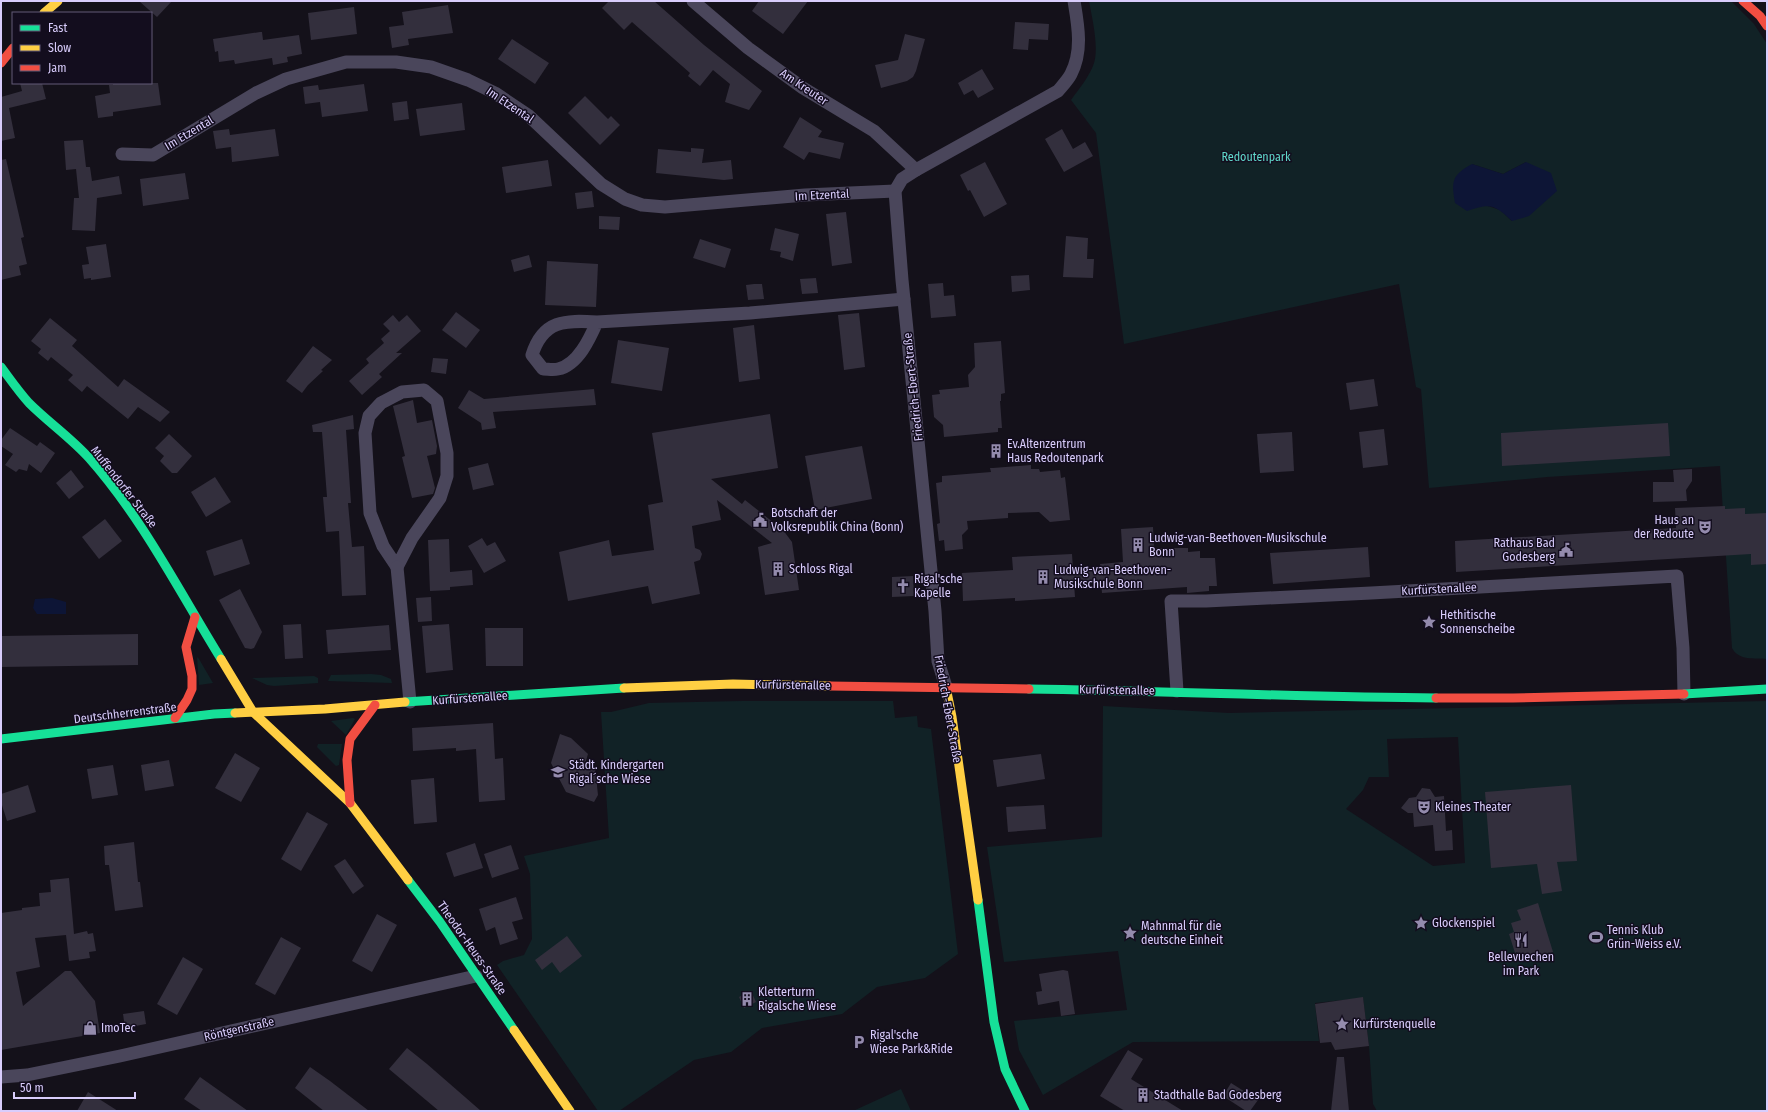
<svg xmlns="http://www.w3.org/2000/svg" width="1768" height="1112" font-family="'Fira Sans Condensed',sans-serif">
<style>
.green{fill:#112226;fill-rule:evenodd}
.water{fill:#0d1536}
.building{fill:#332f3d}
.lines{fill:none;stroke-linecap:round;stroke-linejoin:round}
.street{stroke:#4a465b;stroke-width:13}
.fast{stroke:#16e098;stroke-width:9}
.slow{stroke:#ffcf43;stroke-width:9}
.jam{stroke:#f24e42;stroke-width:9}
.labels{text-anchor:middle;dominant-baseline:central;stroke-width:3;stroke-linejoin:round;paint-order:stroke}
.street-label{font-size:12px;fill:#d9cdfc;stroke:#130d1e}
.park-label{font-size:12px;fill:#5fd7ca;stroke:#130d1e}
.poi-label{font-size:12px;fill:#d9cdfc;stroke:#130d1e;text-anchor:start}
</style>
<rect width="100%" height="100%" fill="#14111a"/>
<g class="green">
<path d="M1089 1 1732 2 1754 24 1767 44V659C1754 658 1739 661 1732 648L1720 466 1547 477 1429 488 1421 389 1416 387 1399 284 1124 344 1096 133 1071 100C1079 89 1088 78 1093 66 1100 50 1092 18 1089 1ZM1526 162 1512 221 1500 210 1485 205 1472 164 1503 174Z"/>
<polygon points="197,657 199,659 213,683 199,685"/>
<polygon points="371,674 381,675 391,679 392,683 328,681 331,675"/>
<polygon points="314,676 318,678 318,683 274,686 267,685 252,678"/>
<polygon points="742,701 893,701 895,718 917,716 918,727 931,729 958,954 925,978 877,987 842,1014 762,1028 731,1052 694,1060 619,1111 598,1111 497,965 503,961 524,955 532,939 530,874 524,856 609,838 601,712 611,712 649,703"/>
<path d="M1767 701V1111H1377L1373 1104 1369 1046 1363 998 1315 1003 1319 1041 1133 1042 1043 1095 1019 1050 1014 1021 1127 1010 1118 951 1004 962 987 847 1102 837 1103 706 1229 713ZM1458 737 1465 863 1433 866 1346 809 1363 790 1369 777H1389L1387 739Z"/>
<polygon points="355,719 346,735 331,721 353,718"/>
<polygon points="318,744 342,744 339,765 336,766 317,747"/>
<polygon points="901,1089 911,1111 853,1111"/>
</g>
<g class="water">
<path d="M1526 162 1551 173 1557 191 1529 216 1512 221C1494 204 1490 203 1467 211L1455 203C1451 181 1452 175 1472 164L1503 174Z"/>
<polygon points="52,598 66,602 66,614 37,614 33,608 35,599"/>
</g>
<g class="building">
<polygon points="139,1 172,1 157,17"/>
<polygon points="609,1 654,1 704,45 762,91 749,110 725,102 730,84 713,70 700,86 688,76 690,73 632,22 624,30 602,8"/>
<polygon points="759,1 808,1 783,34 752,11"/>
<polygon points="448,5 453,33 408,39 409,45 392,48 389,27 404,25 402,12"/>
<polygon points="354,7 357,34 311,40 308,13"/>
<polygon points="1015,22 1049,24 1048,40 1029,39 1028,50 1013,49"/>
<polygon points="260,32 262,32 263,40 299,35 302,54 287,57 288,62 273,65 272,58 235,64 234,60 219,62 218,51 215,52 213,39"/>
<polygon points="905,34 925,39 916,71 913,77 907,81 881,88 875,65 898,60"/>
<polygon points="512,39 549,63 535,84 498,59"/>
<polygon points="982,69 994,89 978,98 973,90 964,95 958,83"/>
<polygon points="20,83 42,83 46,99 9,108 15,138 1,141 1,97 22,91"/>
<polygon points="113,83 158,83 161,105 113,112 113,116 98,118 95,96 110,93 109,85 113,85"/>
<polygon points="364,84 368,111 322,117 320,102 305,104 303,87 318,85 319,90"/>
<polygon points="585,96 608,119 611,116 620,125 600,145 568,113"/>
<polygon points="407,101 409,119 394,121 392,103"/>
<polygon points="462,103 465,130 420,136 416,109"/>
<polygon points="800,117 822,131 818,137 844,143 840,159 809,152 804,160 783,147"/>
<polygon points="229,129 230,135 275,129 279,156 232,162 231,147 216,149 213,131"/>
<polygon points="1062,129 1073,149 1085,142 1093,156 1064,172 1045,139"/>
<polygon points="83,140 86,167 90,167 92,181 119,176 122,194 97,198 95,231 72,230 74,198 79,198 76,169 66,170 64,141"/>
<polygon points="691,148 704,149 702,163 731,160 733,179 724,180 656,173 658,149 691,152"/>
<polygon points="6,159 24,237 21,238 27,264 19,266 21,275 1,280 1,160"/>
<polygon points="548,160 552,186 506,193 502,167"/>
<polygon points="985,162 1007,204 984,217 970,190 968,191 960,175"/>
<polygon points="185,173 189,199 143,206 140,179"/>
<polygon points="592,191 594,207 577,209 575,193"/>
<polygon points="846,212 852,263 832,266 826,214"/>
<polygon points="599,216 620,217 619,230 599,229"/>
<polygon points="775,228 799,234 793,261 780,257 781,252 770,250"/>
<polygon points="1066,236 1088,238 1087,259 1094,259 1093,278 1063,277"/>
<polygon points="700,239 731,249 725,268 693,258"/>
<polygon points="106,244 111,277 91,280 91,278 84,279 82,265 89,264 86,247"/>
<polygon points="529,255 532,267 514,272 511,260"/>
<polygon points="547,261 598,264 596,307 545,305"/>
<polygon points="1029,275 1030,290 1012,292 1011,276"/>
<polygon points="816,278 818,293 802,294 800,279"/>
<polygon points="943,283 944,296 954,295 956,316 931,318 928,284"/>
<polygon points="754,284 762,284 764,299 748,300 746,285"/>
<polygon points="456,312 480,330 466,348 442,330"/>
<polygon points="859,313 865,367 844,370 838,315"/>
<polygon points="393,315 399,322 407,315 421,331 396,353 402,353 379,374 382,377 362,395 349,381 369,363 366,359 384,343 381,339 390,331 383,324"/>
<polygon points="50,318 77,340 72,346 118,387 124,379 170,412 160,422 138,407 128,419 87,386 82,392 68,380 73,375 51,357 48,361 38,353 41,349 31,341"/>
<polygon points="754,325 760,379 739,382 733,328"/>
<polygon points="618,340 669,348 662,391 611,383"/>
<polygon points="1001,341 1005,393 1001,394 1001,401 1000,401 1002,428 998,428 998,432 944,437 943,425 934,417 932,395 940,394 939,390 969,387 968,375 975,367 974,343"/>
<polygon points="313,346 332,360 321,370 323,371 308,385 302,393 286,381"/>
<polygon points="433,358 448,359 446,374 431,372"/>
<polygon points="1374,379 1378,406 1350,410 1346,383"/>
<polygon points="594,389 596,405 493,412 496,428 482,430 481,423 458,408 469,390 484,399"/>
<polygon points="413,400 417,423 432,420 437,446 436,454 427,456 435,488 433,494 412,498 402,457 405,456 393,406"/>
<polygon points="770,414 778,468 711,479 742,504 745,500 783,530 792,542 799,590 765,595 758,547 772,543 717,500 721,520 692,526 695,548 700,550 702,554 700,560 694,562 700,594 652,604 648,586 568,601 559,552 609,540 612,556 654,550 648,505 663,502 652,433"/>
<polygon points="353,415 354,429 346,430 351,503 348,503 352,547 364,546 366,595 342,596 339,531 326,532 323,497 327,497 322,432 313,432 312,425"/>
<polygon points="1668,423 1670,456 1502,466 1501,433"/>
<polygon points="10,428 37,446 40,442 55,453 41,473 29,464 27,471 19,469 16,472 5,465 13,454 1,446 1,440"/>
<polygon points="1384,429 1388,465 1363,468 1359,432"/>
<polygon points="1292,432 1294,471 1260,473 1257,434"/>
<polygon points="169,434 192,456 177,473 172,473 160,461 164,456 155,448"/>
<polygon points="862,446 872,499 815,510 805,456"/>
<polygon points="488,463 494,485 473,490 468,468"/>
<polygon points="1031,465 1031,469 1039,469 1040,472 1060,470 1061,478 1065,477 1070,520 1050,522 1039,512 1008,513 1008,518 967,521 968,529 962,535 963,549 945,551 944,540 939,541 937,524 940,523 936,483 942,482 942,476 991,472 990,468 993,468"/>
<polygon points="1692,469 1692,481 1686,490 1687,501 1653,502 1653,482 1674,482 1673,470"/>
<polygon points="71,470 84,487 69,499 56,483"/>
<polygon points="215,477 231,502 206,517 191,492"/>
<polygon points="1725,506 1725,509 1745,508 1745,514 1767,513 1767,564 1751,565 1751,554 1456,572 1455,541 1676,528 1675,508"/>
<polygon points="105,519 122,541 99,559 82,537"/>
<polygon points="1153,527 1154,548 1188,548 1188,552 1200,551 1200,558 1215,558 1217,586 1209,586 1209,591 1187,593 1187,587 1102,593 1101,582 1074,584 1075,597 1015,601 1015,598 963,601 962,573 1013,570 1012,557 1072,554 1073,570 1101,569 1100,564 1123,562 1121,529"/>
<polygon points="482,538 487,546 495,542 506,561 484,573 468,546"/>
<polygon points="242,539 250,564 214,576 206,551"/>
<polygon points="449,539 450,572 472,570 473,585 450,587 450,590 430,591 428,540"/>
<polygon points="1368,547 1370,577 1273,584 1270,553"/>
<polygon points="913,576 914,596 892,597 892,577"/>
<polygon points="240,589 262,632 254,648 251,649 245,648 219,600"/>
<polygon points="431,597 432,621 418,622 416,598"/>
<polygon points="301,624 303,658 285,659 283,625"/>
<polygon points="449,624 453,670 426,673 422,626"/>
<polygon points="389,625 391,650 328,654 326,630"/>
<polygon points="485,628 523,628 523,666 486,666"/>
<polygon points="138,634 138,665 1,667 1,636"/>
<polygon points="493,723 495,759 503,758 505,800 479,802 476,749 456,751 456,748 413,751 412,728"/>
<polygon points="560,734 571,738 588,754 585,764 595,767 598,795 594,802 566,792 551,763"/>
<polygon points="235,753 260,768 241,802 215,788"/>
<polygon points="1041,754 1045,779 997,787 993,760"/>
<polygon points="169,760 174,786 145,791 141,765"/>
<polygon points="113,765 118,795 92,799 87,769"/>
<polygon points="434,778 437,822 414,824 411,780"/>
<polygon points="28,785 36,812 7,821 1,802 1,794"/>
<polygon points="1571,785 1577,861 1557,862 1562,891 1542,894 1537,864 1491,868 1485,792"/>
<polygon points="1422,788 1430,789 1435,797 1444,796 1446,831 1452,830 1453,850 1435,851 1433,825 1414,827 1413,813 1408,813 1401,808 1409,798 1416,797"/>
<polygon points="1044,805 1046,829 1008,832 1006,807"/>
<polygon points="307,812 328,824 301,871 281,859"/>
<polygon points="134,842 138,882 140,882 143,907 115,911 109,865 105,865 104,846"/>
<polygon points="475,843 483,868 454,877 446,853"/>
<polygon points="511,845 519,869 492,878 484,854"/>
<polygon points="345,859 364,886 353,894 334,866"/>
<polygon points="69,878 74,934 87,931 88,934 93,933 96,951 89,952 90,958 69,961 66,935 35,938 40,967 16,972 23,1006 65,971 71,971 95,1001 100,1033 1,1050 1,913 22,910 22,908 40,906 39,893 51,892 50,880"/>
<polygon points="516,897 523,919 512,922 518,939 500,945 495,927 486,931 479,909"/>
<polygon points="1538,903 1553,952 1521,962 1517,952 1515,953 1509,934 1514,932 1511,923 1521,920 1517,910"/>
<polygon points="377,914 397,925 372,972 352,961"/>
<polygon points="567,936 582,956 560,973 552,962 542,970 535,960"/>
<polygon points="281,937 301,948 275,995 255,984"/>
<polygon points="183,957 203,969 177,1015 157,1004"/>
<polygon points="1063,970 1068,971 1075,1014 1061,1016 1059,1001 1038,1005 1036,992 1042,991 1039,974"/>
<polygon points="751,991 756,1002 744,1008 739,997"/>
<polygon points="1363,997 1369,1046 1335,1050 1331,1042 1320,1043 1315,1004"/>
<polygon points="144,1011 146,1024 125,1028 123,1014"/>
<polygon points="407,1048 427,1064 481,1111 439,1111 389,1069"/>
<polygon points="1128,1050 1143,1059 1131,1079 1183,1111 1125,1111 1100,1096"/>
<polygon points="1337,1057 1344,1057 1349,1111 1331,1111"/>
<polygon points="310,1067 330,1081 369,1111 324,1111 295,1088"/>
<polygon points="200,1077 248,1111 202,1111 184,1099"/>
<polygon points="1231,1083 1258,1100 1250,1111 1246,1111 1223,1096"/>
<polygon points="88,1092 118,1111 77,1111"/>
</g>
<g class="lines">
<g class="street">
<polyline points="693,1 748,48 803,88 874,131 916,170"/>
<polyline points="122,154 153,155 256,93 286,79 346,62 396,62 431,67 468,80 495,93 529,116 601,184 625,199 642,205 665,207 805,195 895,191"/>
<path d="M597 322C590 338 578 365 558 369 553 370 548 369 543 369L532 355C543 320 565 320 597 322L750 313 904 299"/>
<polygon points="424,390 437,401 447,453 447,476 440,498 412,538 397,567 383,546 370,513 365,433 369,416 381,403 402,392"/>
<polyline points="397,567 410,702"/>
<path d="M946 687 938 661 935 611 902 280 895 191 902 179 916 170 1058 91C1062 86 1068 80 1071 74 1083 51 1078 25 1074 1"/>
<polyline points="1177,691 1171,601 1206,601 1371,593 1677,576 1683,648 1684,694"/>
<polyline points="1,1077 27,1075 120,1056 476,976"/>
</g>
<g class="fast">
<path d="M1 367C10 379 19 392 29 403 48 422 71 438 89 458 143 519 179 591 221 659"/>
<path d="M1029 689C1165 691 1300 697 1436 698"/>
<polyline points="1684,694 1767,689"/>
<polyline points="405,702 624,688"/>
<polyline points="1,739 214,714 235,713"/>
<polyline points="408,880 440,922 514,1030"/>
<polyline points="978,900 994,1022 1005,1069 1025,1111"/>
</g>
<g class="slow">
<polyline points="44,13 58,1"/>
<polyline points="221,659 253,712 350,803 408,880"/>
<polyline points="946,687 952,717 978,900"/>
<polyline points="624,688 733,684 829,686"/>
<polyline points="235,713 325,709 405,702"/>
<polyline points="514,1030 570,1111"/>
</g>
<g class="jam">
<polyline points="1743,1 1760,16 1767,26"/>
<polyline points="1,63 13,48"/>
<polyline points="829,686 1029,689"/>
<polyline points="1436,698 1513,698 1684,694"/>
<polyline points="175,718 187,700 192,689 192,676 186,647 195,617"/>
<polyline points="350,803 347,760 350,739 375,705"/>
</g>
</g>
<defs>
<symbol id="building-bare" viewBox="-9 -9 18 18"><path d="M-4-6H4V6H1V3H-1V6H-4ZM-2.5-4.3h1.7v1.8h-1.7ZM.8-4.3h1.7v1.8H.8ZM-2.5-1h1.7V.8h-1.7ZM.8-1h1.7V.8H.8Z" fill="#948bad" stroke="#130d1e" stroke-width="2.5" paint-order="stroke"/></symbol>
<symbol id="civic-bare" viewBox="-9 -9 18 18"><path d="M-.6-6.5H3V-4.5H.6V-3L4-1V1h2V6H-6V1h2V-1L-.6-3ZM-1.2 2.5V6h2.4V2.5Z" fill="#948bad" stroke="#130d1e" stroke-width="2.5" paint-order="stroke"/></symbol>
<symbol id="theatre-bare" viewBox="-9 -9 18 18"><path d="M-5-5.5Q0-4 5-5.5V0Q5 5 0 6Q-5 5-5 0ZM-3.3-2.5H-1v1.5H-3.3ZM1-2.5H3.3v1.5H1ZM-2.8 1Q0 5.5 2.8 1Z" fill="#948bad" stroke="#130d1e" stroke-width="2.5" paint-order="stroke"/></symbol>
<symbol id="church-bare" viewBox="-9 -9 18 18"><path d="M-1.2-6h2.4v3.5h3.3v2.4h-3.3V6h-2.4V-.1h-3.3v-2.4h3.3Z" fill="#948bad" stroke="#130d1e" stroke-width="2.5" paint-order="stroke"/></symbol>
<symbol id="sight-bare" viewBox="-9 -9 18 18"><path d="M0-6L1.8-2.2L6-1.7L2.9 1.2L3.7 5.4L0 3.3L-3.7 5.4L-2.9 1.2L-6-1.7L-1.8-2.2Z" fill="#948bad" stroke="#130d1e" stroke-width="2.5" paint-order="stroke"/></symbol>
<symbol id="school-bare" viewBox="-9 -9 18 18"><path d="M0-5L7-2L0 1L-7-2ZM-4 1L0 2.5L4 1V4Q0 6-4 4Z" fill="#948bad" stroke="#130d1e" stroke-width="2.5" paint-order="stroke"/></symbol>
<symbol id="stadium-bare" viewBox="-9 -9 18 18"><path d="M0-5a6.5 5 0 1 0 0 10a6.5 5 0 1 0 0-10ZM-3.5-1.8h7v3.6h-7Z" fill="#948bad" stroke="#130d1e" stroke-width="2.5" paint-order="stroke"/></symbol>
<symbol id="restaurant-bare" viewBox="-9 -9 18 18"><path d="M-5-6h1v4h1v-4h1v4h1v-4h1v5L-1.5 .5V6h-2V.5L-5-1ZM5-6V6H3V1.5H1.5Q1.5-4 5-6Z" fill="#948bad" stroke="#130d1e" stroke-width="2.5" paint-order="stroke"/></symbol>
<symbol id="shop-bare" viewBox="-9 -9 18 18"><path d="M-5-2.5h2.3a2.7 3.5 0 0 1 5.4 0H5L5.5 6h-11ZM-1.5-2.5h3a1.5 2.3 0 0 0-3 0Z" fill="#948bad" stroke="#130d1e" stroke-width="2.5" paint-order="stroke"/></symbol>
<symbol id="parking-bare" viewBox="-9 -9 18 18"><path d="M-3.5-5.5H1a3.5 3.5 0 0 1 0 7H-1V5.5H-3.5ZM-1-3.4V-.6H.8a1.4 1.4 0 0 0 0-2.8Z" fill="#948bad" stroke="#130d1e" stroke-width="2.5" paint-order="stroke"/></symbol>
</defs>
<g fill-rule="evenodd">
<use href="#building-bare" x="986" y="441" width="20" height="20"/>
<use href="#civic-bare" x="750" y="510" width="20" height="20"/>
<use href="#theatre-bare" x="1695" y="517" width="20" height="20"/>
<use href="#building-bare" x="1128" y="535" width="20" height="20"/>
<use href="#civic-bare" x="1556" y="540" width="20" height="20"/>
<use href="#building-bare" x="768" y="559" width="20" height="20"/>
<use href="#building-bare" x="1033" y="567" width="20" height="20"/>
<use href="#church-bare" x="893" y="576" width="20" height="20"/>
<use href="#sight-bare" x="1419" y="612" width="20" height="20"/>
<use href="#school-bare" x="548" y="762" width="20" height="20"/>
<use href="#theatre-bare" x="1414" y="797" width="20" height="20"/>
<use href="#sight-bare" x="1411" y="913" width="20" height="20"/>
<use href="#sight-bare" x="1120" y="923" width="20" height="20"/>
<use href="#stadium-bare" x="1586" y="927" width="20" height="20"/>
<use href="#restaurant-bare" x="1511" y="930" width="20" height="20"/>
<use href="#building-bare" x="737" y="989" width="20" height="20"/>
<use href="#sight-bare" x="1332" y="1014" width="20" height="20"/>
<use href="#shop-bare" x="80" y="1018" width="20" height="20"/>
<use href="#parking-bare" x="849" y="1032" width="20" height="20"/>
<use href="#building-bare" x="1133" y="1085" width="20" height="20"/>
</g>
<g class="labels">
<g class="street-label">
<text transform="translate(804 87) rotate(34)">Am Kreuter</text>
<text transform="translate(510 105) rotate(34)">Im Etzental</text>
<text transform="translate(189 133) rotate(-31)">Im Etzental</text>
<text transform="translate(822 195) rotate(-3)">Im Etzental</text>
<text transform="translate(913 387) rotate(-96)">Friedrich-Ebert-Straße</text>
<text transform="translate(124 487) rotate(52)">Muffendorfer Straße</text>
<text transform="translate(1439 589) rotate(-3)">Kurfürstenallee</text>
<text transform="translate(793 685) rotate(1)">Kurfürstenallee</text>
<text transform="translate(1117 690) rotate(1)">Kurfürstenallee</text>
<text transform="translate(470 698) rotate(-4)">Kurfürstenallee</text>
<text transform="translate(948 709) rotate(80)">Friedrich-Ebert-Straße</text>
<text transform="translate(125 713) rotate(-7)">Deutschherrenstraße</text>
<text transform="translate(472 948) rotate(55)">Theodor-Heuss-Straße</text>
<text transform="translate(239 1029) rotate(-13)">Röntgenstraße</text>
</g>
<g class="park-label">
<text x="1256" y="157">Redoutenpark</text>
</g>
<g class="poi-label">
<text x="1007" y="444">Ev.Altenzentrum<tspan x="1007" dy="14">Haus Redoutenpark</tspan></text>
<text x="771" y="513">Botschaft der<tspan x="771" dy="14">Volksrepublik China (Bonn)</tspan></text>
<text x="1694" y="520" text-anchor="end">Haus an<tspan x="1694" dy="14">der Redoute</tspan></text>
<text x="1149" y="538">Ludwig-van-Beethoven-Musikschule<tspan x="1149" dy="14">Bonn</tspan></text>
<text x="1555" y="543" text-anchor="end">Rathaus Bad<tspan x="1555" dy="14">Godesberg</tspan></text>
<text x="789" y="569">Schloss Rigal</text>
<text x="1054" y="570">Ludwig-van-Beethoven-<tspan x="1054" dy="14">Musikschule Bonn</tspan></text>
<text x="914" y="579">Rigal'sche<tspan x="914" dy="14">Kapelle</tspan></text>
<text x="1440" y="615">Hethitische<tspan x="1440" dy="14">Sonnenscheibe</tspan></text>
<text x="569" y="765">Städt. Kindergarten<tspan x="569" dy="14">Rigal´sche Wiese</tspan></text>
<text x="1435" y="807">Kleines Theater</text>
<text x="1432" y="923">Glockenspiel</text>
<text x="1141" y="926">Mahnmal für die<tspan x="1141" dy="14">deutsche Einheit</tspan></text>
<text x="1607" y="930">Tennis Klub<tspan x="1607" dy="14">Grün-Weiss e.V.</tspan></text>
<text x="1521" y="957" text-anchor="middle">Bellevuechen<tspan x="1521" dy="14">im Park</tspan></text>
<text x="758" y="992">Kletterturm<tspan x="758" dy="14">Rigalsche Wiese</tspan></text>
<text x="1353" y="1024">Kurfürstenquelle</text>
<text x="101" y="1028">ImoTec</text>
<text x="870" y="1035">Rigal'sche<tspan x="870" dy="14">Wiese Park&amp;Ride</tspan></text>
<text x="1154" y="1095">Stadthalle Bad Godesberg</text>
</g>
</g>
<rect width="1768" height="1112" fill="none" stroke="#d9cdfc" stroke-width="4"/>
<rect x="12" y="12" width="140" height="72" fill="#130d1e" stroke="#625a77"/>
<rect x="20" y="25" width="20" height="6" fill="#16e098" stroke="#625a77"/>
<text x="48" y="32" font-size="12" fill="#d9cdfc">Fast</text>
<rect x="20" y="45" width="20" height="6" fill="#ffcf43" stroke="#625a77"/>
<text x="48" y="52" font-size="12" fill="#d9cdfc">Slow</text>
<rect x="20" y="65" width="20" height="6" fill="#f24e42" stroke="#625a77"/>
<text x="48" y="72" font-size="12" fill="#d9cdfc">Jam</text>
<path d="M14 1092v6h121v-6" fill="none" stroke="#d9cdfc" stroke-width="2"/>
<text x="20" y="1092" font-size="12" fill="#d9cdfc" stroke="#130d1e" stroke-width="3" paint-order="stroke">50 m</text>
</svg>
